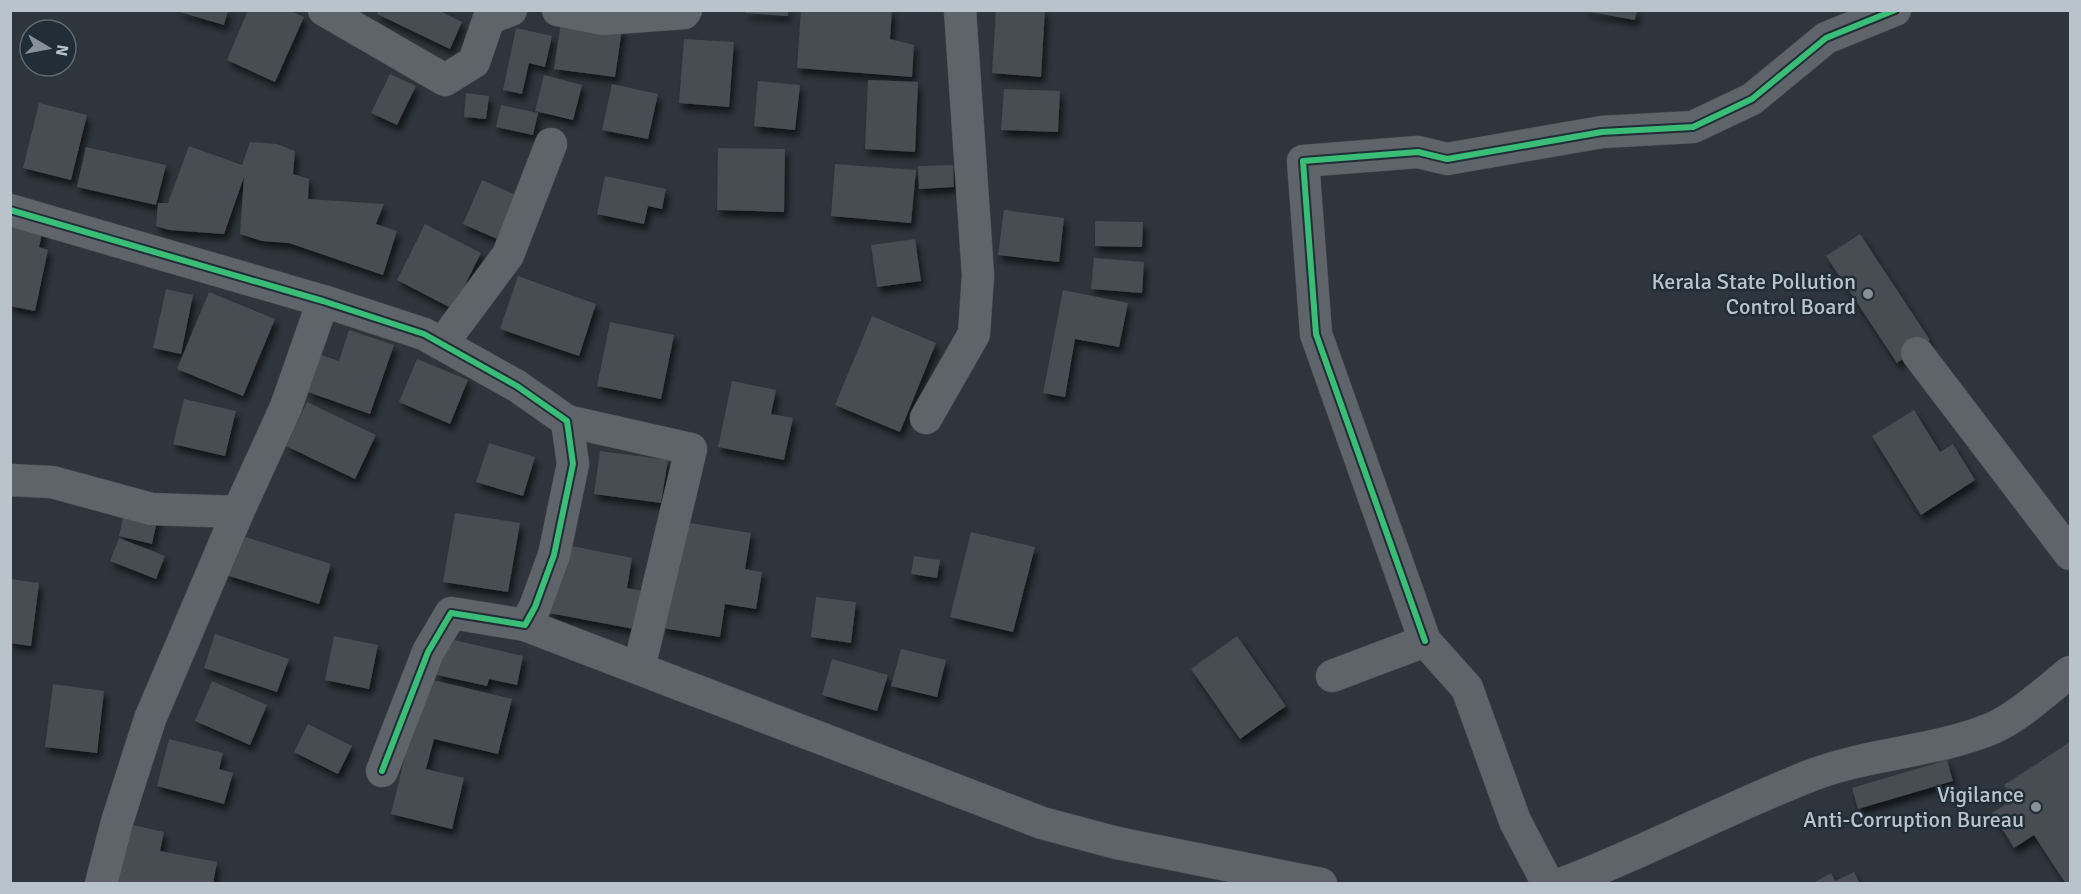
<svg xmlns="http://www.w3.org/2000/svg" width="2081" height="894" font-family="Signika,sans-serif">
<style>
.building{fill:#464d52;filter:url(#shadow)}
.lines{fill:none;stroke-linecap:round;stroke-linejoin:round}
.minor-casing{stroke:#4c5156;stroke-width:33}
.minor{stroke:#5e646a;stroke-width:32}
.cycleway-casing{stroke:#212d37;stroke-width:10}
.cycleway{stroke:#3abd76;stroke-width:6}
.poi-dot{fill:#88919a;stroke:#212d37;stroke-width:2}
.labels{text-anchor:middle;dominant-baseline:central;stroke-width:5;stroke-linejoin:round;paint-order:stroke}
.poi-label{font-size:22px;fill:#b9c3cc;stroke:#212d37;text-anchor:end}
</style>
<defs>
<filter id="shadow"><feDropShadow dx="3.5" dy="6" stdDeviation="3" flood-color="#0009"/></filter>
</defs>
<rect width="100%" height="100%" fill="#2e353c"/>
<g class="building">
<polygon points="173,10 228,10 224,25"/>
<polygon points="248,10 289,10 304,17 275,82 227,60"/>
<polygon points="379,10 438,10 462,22 450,49 377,14"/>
<polygon points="745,10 788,10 788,16 745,13"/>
<polygon points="801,10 892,10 890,39 914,45 912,77 797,68"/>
<polygon points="996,10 1045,10 1041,77 992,73"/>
<polygon points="1579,10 1637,10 1635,20"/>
<polygon points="561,21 622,29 615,77 554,69"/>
<polygon points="516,28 552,36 545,67 529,63 522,94 503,90"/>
<polygon points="684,39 734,42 729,107 679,103"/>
<polygon points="390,74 416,86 397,125 371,113"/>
<polygon points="544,75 582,85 573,120 535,111"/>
<polygon points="868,80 918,82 915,152 865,149"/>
<polygon points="758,81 800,85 795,130 754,126"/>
<polygon points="612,84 658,94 648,139 602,130"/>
<polygon points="1004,89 1060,91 1058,132 1001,130"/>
<polygon points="466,93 489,96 486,119 464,117"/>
<polygon points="39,103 87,115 71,180 23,168"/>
<polygon points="501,105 538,113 533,135 496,127"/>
<polygon points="250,142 277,144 295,151 293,174 309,179 308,199 384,204 376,224 397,231 383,275 289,243 262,241 240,234 244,177 224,234 169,230 156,226 158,203 168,203 189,146 242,165"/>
<polygon points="86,147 166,165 156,205 77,187"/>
<polygon points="718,148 785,149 784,212 717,210"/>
<polygon points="835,164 916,170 911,223 831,216"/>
<polygon points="953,165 954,187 919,189 918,166"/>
<polygon points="605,176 666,189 662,209 648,206 644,224 597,214"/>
<polygon points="482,180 516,195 497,239 463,224"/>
<polygon points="1004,210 1064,218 1059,262 998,255"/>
<polygon points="10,214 45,221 39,247 48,250 35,311 10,306"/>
<polygon points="1095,221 1143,222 1142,247 1095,246"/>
<polygon points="425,224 481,253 453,309 397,280"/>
<polygon points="1860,234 1930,340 1897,363 1826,256"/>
<polygon points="915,239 921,281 877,287 871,245"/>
<polygon points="1094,258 1144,262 1142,293 1091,289"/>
<polygon points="518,276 596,304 579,356 500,329"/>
<polygon points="166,289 193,295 181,354 153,348"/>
<polygon points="1063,290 1128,303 1119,347 1075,339 1065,397 1043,393"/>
<polygon points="209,292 275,319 243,396 177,369"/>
<polygon points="872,316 936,343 900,432 835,405"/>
<polygon points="610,322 674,335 661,399 597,386"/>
<polygon points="349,330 394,345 370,414 308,392 321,355 339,361"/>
<polygon points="417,359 468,380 450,424 399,402"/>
<polygon points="732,381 776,390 771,414 793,418 784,460 718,447"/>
<polygon points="184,399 236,411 225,456 173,444"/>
<polygon points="307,402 376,435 355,479 286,446"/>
<polygon points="1914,410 1940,452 1953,444 1975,480 1921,515 1872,436"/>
<polygon points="489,443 535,457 523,496 476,482"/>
<polygon points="600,451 668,460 661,503 594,494"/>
<polygon points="126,504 159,512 152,544 119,536"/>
<polygon points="455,513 520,523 508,592 443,582"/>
<polygon points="684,522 751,533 745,569 762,572 756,609 725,604 720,637 662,628 668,588 674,589"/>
<polygon points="971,532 1035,547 1013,632 950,617"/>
<polygon points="239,535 331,564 319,604 226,575"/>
<polygon points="119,538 165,556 156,579 110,561"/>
<polygon points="562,544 632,558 627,588 642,591 634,629 549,613"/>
<polygon points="914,556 940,560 937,578 911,574"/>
<polygon points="10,579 39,583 31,646 10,643"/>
<polygon points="816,597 856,602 851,643 811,637"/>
<polygon points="215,634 289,659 277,692 204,668"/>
<polygon points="334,636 378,645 369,689 325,680"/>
<polygon points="1237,636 1286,706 1240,739 1191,669"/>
<polygon points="445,638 523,656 517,685 489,679 487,686 437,675"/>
<polygon points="901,649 946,660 937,697 891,686"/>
<polygon points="832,659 888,675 877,711 822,695"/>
<polygon points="424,678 512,699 498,754 434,739 426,769 464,778 452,829 391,814"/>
<polygon points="212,681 267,705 250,745 195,721"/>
<polygon points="53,684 104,691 97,753 45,747"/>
<polygon points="308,724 352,746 338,774 294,752"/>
<polygon points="169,739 223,753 219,769 233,773 224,804 157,786"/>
<polygon points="2070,742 2070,884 2066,884 2034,835 2014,848 1992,813 2013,800 2004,785"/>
<polygon points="1947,760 1953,781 1858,809 1852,788"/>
<polygon points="124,823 164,832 160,851 217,862 213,884 111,884"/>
<polygon points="1854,872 1860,884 1811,884 1831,873 1835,881"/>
</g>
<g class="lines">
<defs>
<g id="minor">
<polyline points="324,10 445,80 474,62 489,18 511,10"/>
<polyline points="558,10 603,19 684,13 686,10"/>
<polyline points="10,210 323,301 424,334 517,386 567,421 573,464 554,555 535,607 525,625 451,613 428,652 382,771"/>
<polyline points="442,344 508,255 551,144"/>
<polyline points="1917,353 2070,554"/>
<polyline points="926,418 974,334 978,275 960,10"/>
<polyline points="567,421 691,449 639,668"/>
<polyline points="10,480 52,482 151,509 238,512"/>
<polyline points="525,625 1042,823 1117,843 1321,884"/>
<polyline points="1425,641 1316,334 1303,161 1418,152 1447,159 1602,132 1693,127 1752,99 1826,38 1895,10"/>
<polyline points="1332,676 1425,641 1467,688 1515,821 1548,884"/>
<polyline points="101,884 117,822 150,719 238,512 286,407 323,301"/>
<path d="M1561 884C1646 852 1727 808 1812 775 1870 753 1935 752 1993 728 2021 715 2046 691 2070 672"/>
</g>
</defs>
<use href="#minor" class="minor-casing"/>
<use href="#minor" class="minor"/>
<defs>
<g id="cycleway">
<polyline points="10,210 323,301 424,334 517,386 567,421 573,464 554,555 535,607 525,625 451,613 428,652 382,771"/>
<polyline points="1425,641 1316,334 1303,161 1418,152 1447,159 1602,132 1693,127 1752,99 1826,38 1895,10"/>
</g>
</defs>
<use href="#cycleway" class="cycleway-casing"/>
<use href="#cycleway" class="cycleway"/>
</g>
<g class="poi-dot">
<circle cx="1868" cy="294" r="6"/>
<circle cx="2036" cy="807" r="6"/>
</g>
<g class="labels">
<g class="poi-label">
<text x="1856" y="281">Kerala State Pollution<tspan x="1856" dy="25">Control Board</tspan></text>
<text x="2024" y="794">Vigilance<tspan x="2024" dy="25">Anti-Corruption Bureau</tspan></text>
</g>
</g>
<rect width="2081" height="894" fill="none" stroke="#b9c3cc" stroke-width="24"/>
<g transform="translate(48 48) rotate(100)"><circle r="28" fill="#212d37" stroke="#5e6973" stroke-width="1.5"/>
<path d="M0-4.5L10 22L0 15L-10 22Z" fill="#88919a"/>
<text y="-9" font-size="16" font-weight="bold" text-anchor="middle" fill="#b9c3cc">N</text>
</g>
</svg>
